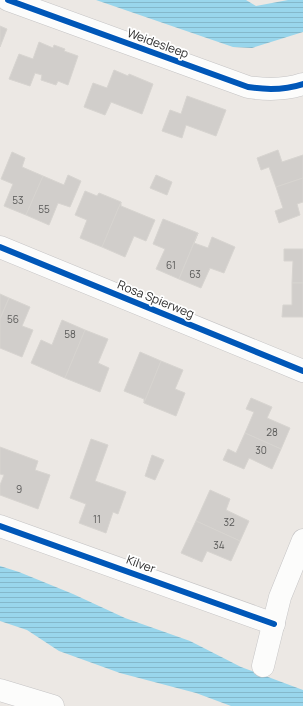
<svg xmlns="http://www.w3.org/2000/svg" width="303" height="706" font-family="Manrope,sans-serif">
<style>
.water{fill:url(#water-rules)}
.building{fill:#d1cecb;stroke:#d7d4d0}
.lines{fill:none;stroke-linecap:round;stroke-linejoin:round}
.minor-casing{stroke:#c5c4c5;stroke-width:23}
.minor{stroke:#fcfcfb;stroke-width:22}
.cycleway-casing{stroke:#fff;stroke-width:8}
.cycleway{stroke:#0057b8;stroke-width:6}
.labels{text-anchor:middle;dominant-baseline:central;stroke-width:3.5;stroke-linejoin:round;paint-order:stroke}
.number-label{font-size:10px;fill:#585857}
.street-label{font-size:12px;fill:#2e2e2e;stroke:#fff}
</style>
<defs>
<pattern id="water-rules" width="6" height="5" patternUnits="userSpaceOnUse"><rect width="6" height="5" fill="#99d6ec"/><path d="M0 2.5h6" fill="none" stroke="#84b8cb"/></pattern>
</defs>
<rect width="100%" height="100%" fill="#ece8e4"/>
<g class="water">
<polygon points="96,0 246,0 256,6 288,0 303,0 303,32 252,48 233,47"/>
<polygon points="0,566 19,572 73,594 125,618 190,641 241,667 303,690 303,706 231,706 196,693 120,673 59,651 27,630 0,621"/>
</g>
<g class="building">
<polygon points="0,26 7,29 0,47"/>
<polygon points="39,42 53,48 54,45 65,49 64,51 78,56 68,85 58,81 56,85 41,80 42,75 35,73 30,86 9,79 19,54 33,59"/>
<polygon points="114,70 128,76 129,74 153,84 142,114 111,102 105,115 84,107 93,83 107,88"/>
<polygon points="187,96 226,110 216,136 186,125 182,138 162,131 170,110 181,114"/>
<polygon points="278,150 282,162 303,155 303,178 276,187 269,167 261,170 257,158"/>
<polygon points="12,152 25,158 22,167 43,176 26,215 4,206 13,184 1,179"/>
<polygon points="68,175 81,181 70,207 58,203 49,225 26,215 43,176 64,185"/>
<polygon points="156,175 172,182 167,195 150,188"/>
<polygon points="303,178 303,202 297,204 300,215 279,223 275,211 283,208 276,187"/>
<polygon points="85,191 97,196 99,193 121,202 102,247 80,238 87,220 75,215"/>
<polygon points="121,202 121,206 155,220 146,241 134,236 125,257 102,247"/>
<polygon points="163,219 198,233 179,279 156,269 165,249 153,244"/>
<polygon points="198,233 194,243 208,248 212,237 235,247 224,273 210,268 201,288 179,279"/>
<polygon points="284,249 303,249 303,283 292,283 293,261 284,261"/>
<polygon points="292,283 303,283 303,317 282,317 283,305 292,305"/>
<polygon points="0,294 9,298 0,319"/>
<polygon points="9,298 30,307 22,326 33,330 22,357 0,348 0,319"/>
<polygon points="62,320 85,330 65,378 31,363 41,340 52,345"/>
<polygon points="85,330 108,339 98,363 109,368 100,392 65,378"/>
<polygon points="140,352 161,361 144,403 144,399 124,391"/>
<polygon points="161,361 183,370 175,389 185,393 176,416 144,403"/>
<polygon points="251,398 272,407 267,418 290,428 281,449 245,433 254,412 246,409"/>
<polygon points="245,433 281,449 272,469 249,458 244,469 223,460 228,449 236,453"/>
<polygon points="91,439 108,445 95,481 126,492 118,514 113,512 106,533 79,523 86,504 70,498"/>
<polygon points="0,447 38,461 35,470 50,475 38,509 0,495 0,485 4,475 0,474"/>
<polygon points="152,455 164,460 155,480 145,476"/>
<polygon points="210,490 230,499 226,510 249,521 240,541 196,521"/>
<polygon points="196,521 240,541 231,561 207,551 202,562 181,553"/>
</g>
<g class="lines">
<defs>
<g id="minor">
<path d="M8 0 248 87C267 90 285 90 303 84"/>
<polyline points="0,247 303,371"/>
<polyline points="0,526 274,624"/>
<polyline points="263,666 280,597 303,540"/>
<polyline points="0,690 53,706"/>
</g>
</defs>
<use href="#minor" class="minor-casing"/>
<use href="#minor" class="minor"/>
<defs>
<g id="cycleway">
<path d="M8 0 248 87C267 90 285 90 303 84"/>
<polyline points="0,247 303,371"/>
<polyline points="0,526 274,624"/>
</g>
</defs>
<use href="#cycleway" class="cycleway-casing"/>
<use href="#cycleway" class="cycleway"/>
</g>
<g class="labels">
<g class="number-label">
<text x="18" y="200">53</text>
<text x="44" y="209">55</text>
<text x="171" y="265">61</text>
<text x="195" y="274">63</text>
<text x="13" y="319">56</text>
<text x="70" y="334">58</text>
<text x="272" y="432">28</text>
<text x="261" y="450">30</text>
<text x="19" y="489">9</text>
<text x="97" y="519">11</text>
<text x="229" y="522">32</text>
<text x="219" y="545">34</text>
</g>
<g class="street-label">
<text transform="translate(158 43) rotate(20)">Weidesleep</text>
<text transform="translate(156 299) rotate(22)">Rosa Spierweg</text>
<text transform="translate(141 564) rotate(20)">Kilver</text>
</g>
</g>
</svg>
